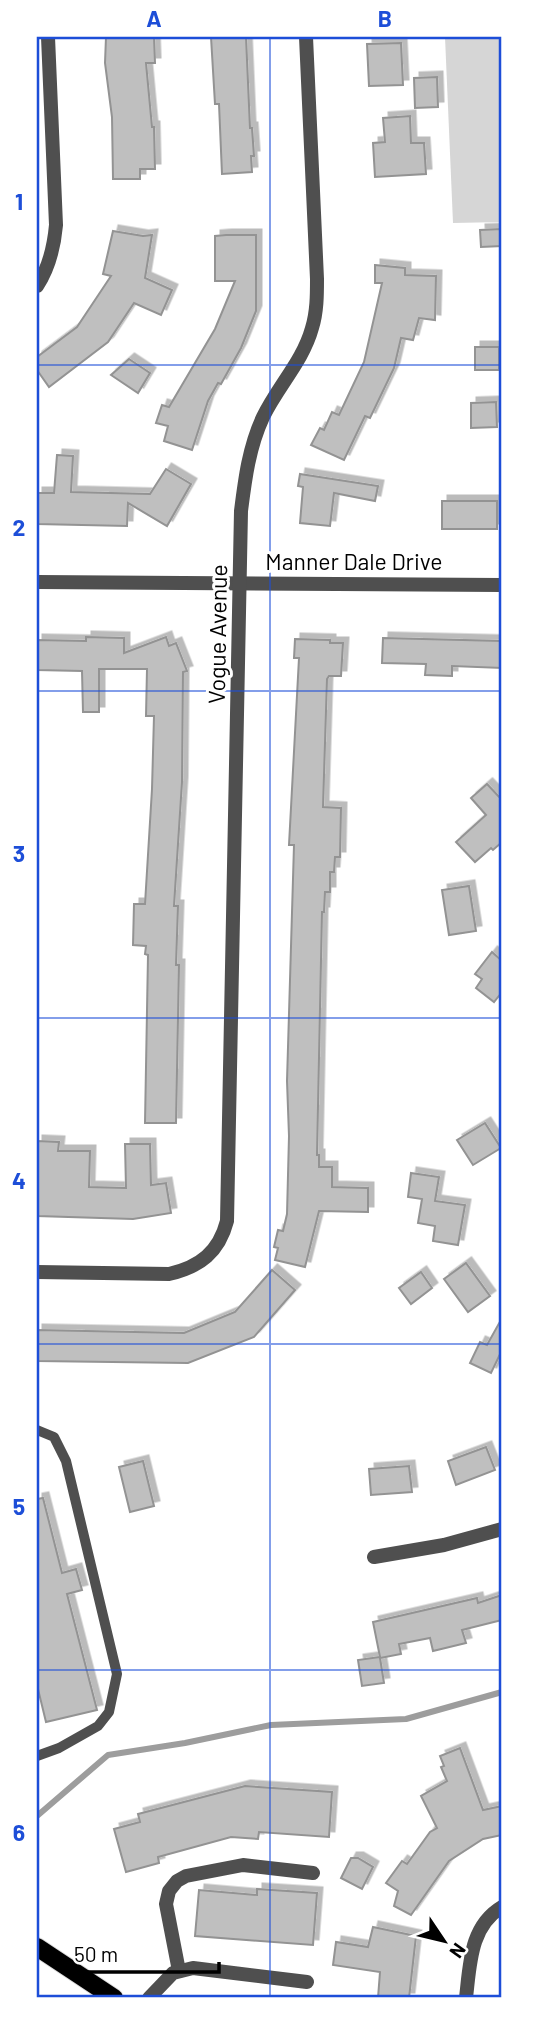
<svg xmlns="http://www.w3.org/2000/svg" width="539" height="2035" font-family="Barlow,sans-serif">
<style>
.green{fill:#d6d6d6}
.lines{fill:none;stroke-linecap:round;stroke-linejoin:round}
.stream{stroke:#9d9d9d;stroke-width:6}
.building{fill:#bfbfbf;stroke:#939393;stroke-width:2;filter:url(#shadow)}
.primary-casing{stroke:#dbdbdb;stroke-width:20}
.service{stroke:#4f4f4f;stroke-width:10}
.minor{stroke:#4f4f4f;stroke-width:14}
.primary{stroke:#000;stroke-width:18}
.grid{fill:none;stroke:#1d4ed8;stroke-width:2;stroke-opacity:0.55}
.labels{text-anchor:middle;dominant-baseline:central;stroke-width:6;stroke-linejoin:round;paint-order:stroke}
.street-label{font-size:23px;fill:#000;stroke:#fff}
.neatline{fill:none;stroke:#1d4ed8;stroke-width:2.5}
.grid-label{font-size:23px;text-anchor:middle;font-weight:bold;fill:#1d4ed8}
</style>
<defs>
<filter id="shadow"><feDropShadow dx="5.5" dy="-5.5" stdDeviation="0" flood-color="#0004"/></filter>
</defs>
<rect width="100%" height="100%" fill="#fff"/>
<polygon class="green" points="445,37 502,37 502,222 453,223"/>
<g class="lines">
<polyline class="stream" points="37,1816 108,1755 185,1743 271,1725 406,1719 502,1692"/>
</g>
<g class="building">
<polygon points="106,37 154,37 155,63 146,63 152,127 154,127 155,169 140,169 140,179 113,179 112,117 105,63"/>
<polygon points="211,37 246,37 250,128 252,128 254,156 251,156 252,172 222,174 219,104 215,104"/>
<polygon points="401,43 403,85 369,86 367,44"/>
<polygon points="437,77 438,107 415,108 414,78"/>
<polygon points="410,116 411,143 424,143 426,174 375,177 373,143 385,142 383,118"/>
<polygon points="501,229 502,246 481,247 480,230"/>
<polygon points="113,231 143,236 152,235 145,278 172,290 161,315 134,303 108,342 49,387 37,370 37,357 77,327 111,276 103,274"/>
<polygon points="226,235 256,235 256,311 241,348 221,384 218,383 208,401 192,450 164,441 168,426 156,423 162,405 169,407 215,329 235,281 215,281 215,236"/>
<polygon points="375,265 405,268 405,275 436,276 435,320 419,318 413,340 401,338 394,368 370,418 365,416 344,460 311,445 320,428 324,430 332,412 339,415 364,362 382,283 375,283"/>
<rect x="475" y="347" width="24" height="23"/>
<polygon points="129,359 150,373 138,393 111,375"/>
<polygon points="496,402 497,427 471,428 471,403"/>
<polygon points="57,455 73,456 71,492 150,494 166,469 191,484 167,526 128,503 127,526 37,524 37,493 54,493"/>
<polygon points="300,474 378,486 375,501 334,493 330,526 300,523 303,487 298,486"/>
<rect x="442" y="501" width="55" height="28"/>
<polygon points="86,637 124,638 124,653 166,637 169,646 176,643 187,671 183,672 182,782 174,906 178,906 176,965 179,965 176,1123 145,1123 148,955 145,954 146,946 133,945 134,904 145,904 152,789 154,716 146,716 147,669 99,669 99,712 83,712 82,671 37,670 37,640 86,641"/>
<polygon points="383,638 502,641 502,668 452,666 452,676 425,675 426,664 382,663"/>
<polygon points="295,639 330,640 330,643 343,643 341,676 329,676 327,679 323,807 341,808 340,857 335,857 334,872 330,872 330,892 325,892 324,912 322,912 317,1155 319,1155 319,1167 332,1167 332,1187 368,1188 368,1212 319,1211 305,1267 275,1260 278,1248 274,1247 278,1230 283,1231 287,1214 289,1136 287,1081 294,845 289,845 299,658 294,658"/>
<polygon points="487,784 502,800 502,842 493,850 491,848 475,862 456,842 486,815 471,798"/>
<polygon points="469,886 476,931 449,935 442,890"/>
<polygon points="492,952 502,961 502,992 494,1002 476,988 482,979 475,974"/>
<polygon points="485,1123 501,1148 473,1165 457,1140"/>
<polygon points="37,1141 59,1142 58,1151 90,1151 89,1187 126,1188 125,1144 150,1144 151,1185 166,1183 171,1213 133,1219 37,1216"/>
<polygon points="411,1173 439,1177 435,1201 465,1205 458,1245 433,1241 435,1226 418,1223 422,1199 408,1197"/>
<polygon points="466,1263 490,1296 468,1312 444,1279"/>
<polygon points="272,1270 295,1290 254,1337 188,1363 37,1361 37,1330 184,1333 235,1312"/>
<polygon points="421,1272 432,1288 411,1304 399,1288"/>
<polygon points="502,1318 502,1350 491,1373 470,1363 480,1342 487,1345"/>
<polygon points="486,1447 495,1470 456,1485 448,1461"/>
<polygon points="143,1461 154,1506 130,1512 119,1467"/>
<polygon points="409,1466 412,1492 371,1495 369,1469"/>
<polygon points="43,1498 62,1573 76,1569 82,1590 67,1594 97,1710 46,1722 37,1685 37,1499"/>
<polygon points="502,1595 502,1620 462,1630 466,1643 433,1651 430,1638 399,1644 401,1654 380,1658 384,1683 362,1686 358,1660 380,1657 373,1622 477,1598 478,1603"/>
<polygon points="460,1748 483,1810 502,1806 502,1835 483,1839 449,1861 411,1915 394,1906 398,1891 386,1883 402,1861 407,1864 430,1832 437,1828 421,1796 447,1781 441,1767 444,1766 440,1756"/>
<polygon points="245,1786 332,1792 329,1837 259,1832 258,1839 231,1837 158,1857 159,1863 126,1872 114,1829 140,1822 138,1814"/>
<polygon points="351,1858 358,1858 373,1867 362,1889 341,1878"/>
<polygon points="257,1889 317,1893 313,1945 195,1936 199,1890 257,1895"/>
<polygon points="373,1927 416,1936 409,1998 378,1998 380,1972 333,1965 336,1942 368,1947"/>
</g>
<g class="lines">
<defs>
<polyline id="primary" points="37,1947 114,1998"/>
</defs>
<use href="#primary" class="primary-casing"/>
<polyline class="service" points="37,1430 54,1437 66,1461 117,1674 109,1712 98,1726 59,1748 37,1756"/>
<g class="minor">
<path d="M37 286C49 268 54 247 56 225L48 37"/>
<polyline points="37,582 502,585"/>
<path d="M37 1272 169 1274C200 1267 219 1252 227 1221L241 511C245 479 249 447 263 417 278 386 303 361 312 328 317 312 317 295 317 279L306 37"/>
<polyline points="374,1557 444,1545 502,1529"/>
<polyline points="179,1971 166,1904 169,1891 177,1881 186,1876 243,1865 313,1873"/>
<polyline points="149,1998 173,1973 193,1968 307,1982"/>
<path d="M466 1998C470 1964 470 1926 502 1907"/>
</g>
<use href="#primary" class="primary"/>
</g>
<path class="grid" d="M270 37V1998M37 365H502M37 691H502M37 1018H502M37 1344H502M37 1670H502"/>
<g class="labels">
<g class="street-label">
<text x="354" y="561">Manner Dale Drive</text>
<text transform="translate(217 634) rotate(-89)">Vogue Avenue</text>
</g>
</g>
<rect width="539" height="2035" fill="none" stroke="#ffffff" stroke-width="77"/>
<g transform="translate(444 1941) rotate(125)" stroke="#ffffff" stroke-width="5" paint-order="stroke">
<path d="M0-5L12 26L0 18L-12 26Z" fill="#000000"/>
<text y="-10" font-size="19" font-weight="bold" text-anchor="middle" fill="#000000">N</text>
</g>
<path d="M63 1962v10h156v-10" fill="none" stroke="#000000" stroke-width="3.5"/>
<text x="74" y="1962" font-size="21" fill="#000000" stroke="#ffffff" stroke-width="5" paint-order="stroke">50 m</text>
<rect x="38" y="38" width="462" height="1958" class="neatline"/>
<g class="grid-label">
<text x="154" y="27">A</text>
<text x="385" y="27">B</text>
<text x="19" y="210">1</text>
<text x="19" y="536">2</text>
<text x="19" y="862">3</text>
<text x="19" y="1189">4</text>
<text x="19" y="1515">5</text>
<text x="19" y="1841">6</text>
</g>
</svg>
